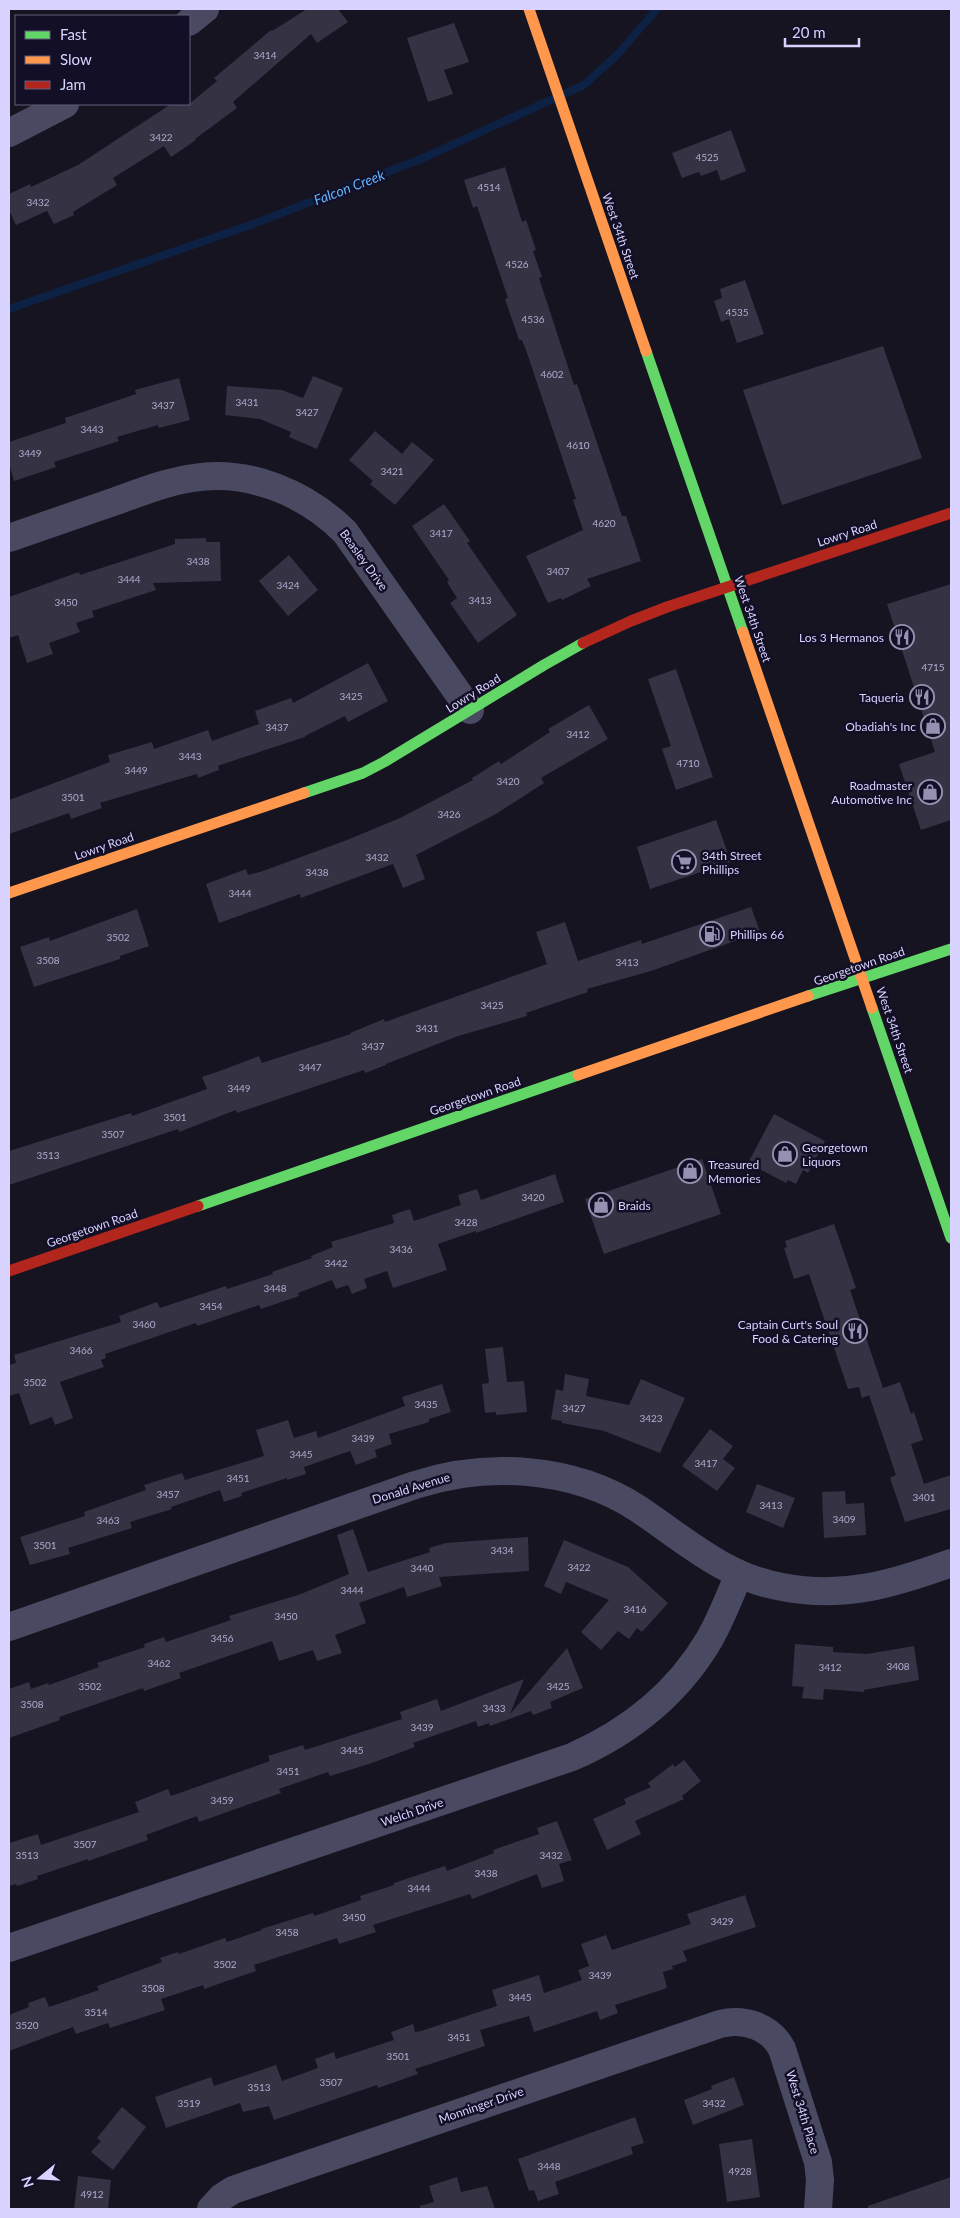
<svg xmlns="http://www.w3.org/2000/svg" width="960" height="2218" font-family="Lato,sans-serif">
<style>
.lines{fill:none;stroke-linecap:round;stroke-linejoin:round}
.stream{stroke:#0d2144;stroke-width:8}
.building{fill:#343243}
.street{stroke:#4a4962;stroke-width:28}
.fast{stroke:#63d668;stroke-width:11}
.slow{stroke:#ff974d;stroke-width:11}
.jam{stroke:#b3261e;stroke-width:11}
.labels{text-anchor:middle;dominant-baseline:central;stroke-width:5;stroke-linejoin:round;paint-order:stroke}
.number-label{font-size:10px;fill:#b0acd0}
.street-label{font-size:12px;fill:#d9d4ff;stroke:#130f26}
.poi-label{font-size:12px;fill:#d9d4ff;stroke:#130f26;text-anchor:end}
.water-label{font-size:14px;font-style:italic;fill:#62b6ff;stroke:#130f26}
</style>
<rect width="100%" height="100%" fill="#161421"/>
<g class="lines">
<polyline class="stream" points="9,309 256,223 421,159 584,85 618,54 657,9"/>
</g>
<g class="building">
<polygon points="307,9 338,9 348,22 317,43 311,34 233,102 237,108 195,139 196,140 171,157 164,146 113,178 117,185 73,212 74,215 54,224 47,211 16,225 9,210 9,194 30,184 31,187 78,165 171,104 189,104 217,81 214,78 271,30 272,31"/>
<polygon points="454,23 469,62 444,70 453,94 428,102 407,38"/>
<polygon points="731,130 746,171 721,181 717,170 701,176 699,172 682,178 672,153"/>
<polygon points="505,167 522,222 526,220 536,250 533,251 542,277 539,278 574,385 577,384 622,516 626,516 641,561 587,579 591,586 562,600 561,598 548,603 526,556 583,530 573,500 576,499 527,353 522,340 519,340 505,299 508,298 477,206 473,208 464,180"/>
<polygon points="745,280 764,334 737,343 729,319 721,322 714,301 722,298 720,289"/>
<polygon points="883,346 922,458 782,505 743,390"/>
<polygon points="313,376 343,388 317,449 289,437 291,432 260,419 225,415 227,386 282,390 303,398"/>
<polygon points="179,378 190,420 159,428 158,425 117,437 119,441 54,462 56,467 14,481 9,464 9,442 66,423 65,418 136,394 135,390"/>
<polygon points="375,431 402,454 412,442 434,460 395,505 370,484 373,481 349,460"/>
<polygon points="444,504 470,541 467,543 517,615 478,643 450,603 457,598 447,582 449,580 412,526"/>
<polygon points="206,538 206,542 220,542 221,581 153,583 156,590 92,611 94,617 76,623 80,632 49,643 53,654 27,663 18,635 9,638 9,597 79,572 80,575 175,544 175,539"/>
<polygon points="289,555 318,590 288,616 259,581"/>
<polygon points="951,584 951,820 921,830 899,764 935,752 887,604"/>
<polygon points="368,663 388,701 348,722 345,716 305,736 305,737 220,765 218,766 219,770 198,778 197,774 173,781 100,803 102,808 71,819 69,813 9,834 9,800 110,762 108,755 152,742 154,749 208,730 212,741 259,724 255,711 291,698 293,703"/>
<polygon points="676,669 713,777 676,790 662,749 671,746 648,679"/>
<polygon points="589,705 608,739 541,778 544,783 496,814 416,855 425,879 403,888 393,864 301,898 300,894 219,923 206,884 246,869 248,875 263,871 347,840 400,818 473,780 472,778 499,761 501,764 550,732 548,729"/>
<polygon points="716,820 731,862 650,889 637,847"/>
<polygon points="751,907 760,932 651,971 587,989 588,992 526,1013 527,1016 458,1036 386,1064 386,1065 365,1073 364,1070 237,1113 236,1110 179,1132 178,1129 154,1137 9,1185 9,1151 131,1113 132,1116 207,1089 202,1077 217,1072 259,1056 262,1063 351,1034 350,1033 384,1019 385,1022 547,964 536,932 565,922 578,961 641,940 642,944"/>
<polygon points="137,909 149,946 120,956 120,959 34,987 20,947 49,937 50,941"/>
<polygon points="774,1114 825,1141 808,1173 803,1170 796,1184 788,1180 786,1183 748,1163"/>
<polygon points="702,1159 721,1214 604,1254 585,1199"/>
<polygon points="555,1174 564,1202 476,1233 476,1231 438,1244 447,1270 393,1288 387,1271 364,1279 367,1288 352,1294 348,1285 336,1289 332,1280 298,1293 299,1296 261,1309 259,1305 197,1326 196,1323 105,1354 106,1358 101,1360 104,1367 60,1382 73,1418 55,1425 52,1417 30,1425 19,1393 9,1396 9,1365 16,1363 14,1355 121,1322 119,1316 157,1302 160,1308 226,1286 227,1289 273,1274 272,1272 312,1258 311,1256 333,1247 331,1242 394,1223 392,1215 410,1209 414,1221 461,1205 458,1195 477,1189 481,1200"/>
<polygon points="834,1224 856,1288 850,1290 883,1388 900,1382 911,1414 914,1412 923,1440 911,1444 924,1484 951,1475 951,1509 905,1522 890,1478 896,1475 869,1395 862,1398 859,1387 848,1389 809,1274 794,1279 784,1248 787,1247 785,1241"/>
<polygon points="503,1347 507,1382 524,1381 527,1412 496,1415 496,1412 485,1413 482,1384 489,1383 485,1349"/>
<polygon points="565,1374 589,1379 586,1396 629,1405 641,1379 685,1398 660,1453 604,1431 562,1423 562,1421 551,1419 556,1389 563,1391"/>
<polygon points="442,1384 451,1412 429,1419 429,1422 389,1434 392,1444 375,1450 377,1457 356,1465 350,1451 304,1467 306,1474 287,1480 287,1478 241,1493 242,1496 224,1502 220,1490 171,1507 172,1509 130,1522 132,1528 68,1548 70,1554 30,1565 20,1537 85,1516 84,1512 146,1490 144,1485 182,1473 185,1480 264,1456 256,1430 288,1420 294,1438 316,1431 318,1438 405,1406 402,1397"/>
<polygon points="710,1429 733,1446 723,1459 735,1468 717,1491 682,1466"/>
<polygon points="757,1484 795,1498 783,1528 746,1512"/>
<polygon points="845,1491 846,1504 864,1503 866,1535 824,1538 822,1492"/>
<polygon points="353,1529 368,1572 430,1552 429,1548 446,1543 528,1537 529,1571 439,1577 442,1586 407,1597 404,1587 359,1603 366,1623 335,1635 342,1653 317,1661 313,1650 279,1661 272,1641 179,1673 181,1678 144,1691 143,1688 59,1717 60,1720 9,1738 9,1689 29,1682 31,1689 48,1683 49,1685 99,1667 97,1663 145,1647 144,1644 164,1637 166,1642 231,1620 229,1616 301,1594 349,1574 337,1535"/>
<polygon points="564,1540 628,1567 668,1603 642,1632 637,1628 629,1639 618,1631 601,1650 581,1632 609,1600 566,1582 561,1594 544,1586"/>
<polygon points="795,1644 833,1647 833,1652 867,1654 914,1646 919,1680 864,1690 864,1692 824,1689 823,1700 802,1698 804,1687 792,1686"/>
<polygon points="567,1648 583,1688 550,1702 552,1708 533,1715 531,1711 490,1726 489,1723 478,1727 476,1721 413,1743 415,1747 369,1764 330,1776 328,1772 279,1789 281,1793 199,1822 197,1816 146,1835 148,1840 88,1861 88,1859 37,1876 38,1879 17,1886 16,1884 9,1886 9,1843 38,1834 41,1845 139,1812 135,1802 168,1789 171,1796 270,1761 268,1756 303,1745 305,1750 402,1719 400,1712 437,1699 441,1711 524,1679 510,1714"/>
<polygon points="684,1760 701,1781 682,1796 684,1799 635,1821 641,1834 607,1850 593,1819 626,1804 624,1799 651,1787 648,1783 673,1764 675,1767"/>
<polygon points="557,1821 572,1860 559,1864 564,1881 542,1888 537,1874 472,1899 470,1894 373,1925 376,1932 339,1944 337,1938 254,1965 256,1971 204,1989 203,1985 161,1999 165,2010 110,2028 108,2023 76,2034 73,2027 9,2051 9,2015 29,2007 28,2003 45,1997 49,2007 99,1990 97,1986 162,1962 160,1958 178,1952 179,1954 225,1938 227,1942 262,1930 261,1929 313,1913 314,1916 361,1900 360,1896 394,1885 394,1883 445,1866 447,1871 494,1853 493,1850 539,1834 537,1828"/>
<polygon points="745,1895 756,1927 683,1951 687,1961 672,1966 673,1969 663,1972 667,1988 615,2005 618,2013 600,2020 597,2011 534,2032 529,2016 480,2030 485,2046 415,2069 418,2074 378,2088 377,2085 274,2120 269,2106 243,2112 240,2103 166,2128 155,2097 211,2077 214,2086 276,2065 282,2081 318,2068 315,2059 334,2052 336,2059 394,2040 391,2032 413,2024 415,2032 421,2031 497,2006 492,1990 539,1975 544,1993 582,1980 578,1970 589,1966 581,1944 606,1935 612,1950 691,1924 687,1914"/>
<polygon points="734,2077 744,2105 693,2125 684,2100 712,2089 711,2086"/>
<polygon points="122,2107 146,2127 113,2170 91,2152 101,2141 97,2138"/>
<polygon points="635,2117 644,2143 631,2147 633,2154 555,2182 559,2194 538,2201 534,2190 529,2191 518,2159"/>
<polygon points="752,2139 760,2197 727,2202 719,2144"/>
<polygon points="78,2176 111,2180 108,2209 74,2209"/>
<polygon points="457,2177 461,2192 487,2186 495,2209 420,2209 420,2206 434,2202 429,2186"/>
<polygon points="951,2177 951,2209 868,2209 868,2206"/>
</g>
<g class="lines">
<g class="street">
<polyline points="189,22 205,9"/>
<polyline points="9,133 65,104"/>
<path d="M9 538C43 526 78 514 113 502 139 493 165 482 193 478 249 469 306 493 345 532L470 710"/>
<path d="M9 1627 415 1485C486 1462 572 1466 637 1508 684 1539 724 1577 782 1587 844 1599 893 1584 951 1563"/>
<path d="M9 1948 572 1757C629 1732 677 1694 709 1640 721 1619 730 1596 739 1574"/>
<path d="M211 2209 222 2197 233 2190 720 2024C744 2018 770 2026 782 2049L818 2162 820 2180 818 2209"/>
</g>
<g class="fast">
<polyline points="646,351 743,632"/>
<polyline points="304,793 363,773 384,762 544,665 583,643"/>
<polyline points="808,996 951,949"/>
<polyline points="872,1008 951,1238"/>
<polyline points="198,1206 578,1075"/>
</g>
<g class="slow">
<polyline points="529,9 646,351"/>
<polyline points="743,632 872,1008"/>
<polyline points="9,893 304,793"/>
<polyline points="578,1075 808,996"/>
</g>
<g class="jam">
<polyline points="583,643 631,621 667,607 951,513"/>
<polyline points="9,1271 198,1206"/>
</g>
</g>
<defs>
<symbol id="restaurant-ring" viewBox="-11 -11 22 22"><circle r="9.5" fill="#130f26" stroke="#9591b1" stroke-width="1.5"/><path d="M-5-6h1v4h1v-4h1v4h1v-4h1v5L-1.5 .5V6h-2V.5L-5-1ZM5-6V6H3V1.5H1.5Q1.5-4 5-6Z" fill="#9591b1"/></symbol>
<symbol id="shop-ring" viewBox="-11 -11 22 22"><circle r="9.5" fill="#130f26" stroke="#9591b1" stroke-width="1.5"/><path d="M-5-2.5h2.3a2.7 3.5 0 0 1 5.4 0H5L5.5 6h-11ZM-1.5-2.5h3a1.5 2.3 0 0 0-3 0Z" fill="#9591b1"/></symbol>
<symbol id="supermarket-ring" viewBox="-11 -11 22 22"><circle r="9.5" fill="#130f26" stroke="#9591b1" stroke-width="1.5"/><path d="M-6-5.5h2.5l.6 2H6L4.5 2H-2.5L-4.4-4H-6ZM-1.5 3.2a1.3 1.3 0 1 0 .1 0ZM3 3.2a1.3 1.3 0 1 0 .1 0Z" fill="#9591b1"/></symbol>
<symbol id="fuel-ring" viewBox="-11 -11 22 22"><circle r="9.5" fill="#130f26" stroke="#9591b1" stroke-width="1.5"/><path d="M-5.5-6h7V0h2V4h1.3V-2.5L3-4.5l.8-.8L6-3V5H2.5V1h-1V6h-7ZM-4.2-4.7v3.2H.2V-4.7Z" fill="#9591b1"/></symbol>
</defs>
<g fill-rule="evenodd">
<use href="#restaurant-ring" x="888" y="623" width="28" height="28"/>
<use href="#restaurant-ring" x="908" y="683" width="28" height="28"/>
<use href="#shop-ring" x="919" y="712" width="28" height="28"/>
<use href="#shop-ring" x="916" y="778" width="28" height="28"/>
<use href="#supermarket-ring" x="670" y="848" width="28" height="28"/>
<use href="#fuel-ring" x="698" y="920" width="28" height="28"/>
<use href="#shop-ring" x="771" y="1140" width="28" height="28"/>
<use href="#shop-ring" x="676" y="1157" width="28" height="28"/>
<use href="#shop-ring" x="587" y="1191" width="28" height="28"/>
<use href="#restaurant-ring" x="841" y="1317" width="28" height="28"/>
</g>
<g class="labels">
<g class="number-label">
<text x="265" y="55">3414</text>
<text x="161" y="137">3422</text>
<text x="707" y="157">4525</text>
<text x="489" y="187">4514</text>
<text x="38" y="202">3432</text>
<text x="517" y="264">4526</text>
<text x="737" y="312">4535</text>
<text x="533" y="319">4536</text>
<text x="552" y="374">4602</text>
<text x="247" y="402">3431</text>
<text x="163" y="405">3437</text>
<text x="307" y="412">3427</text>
<text x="92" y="429">3443</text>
<text x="578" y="445">4610</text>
<text x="30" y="453">3449</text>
<text x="392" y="471">3421</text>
<text x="604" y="523">4620</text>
<text x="441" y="533">3417</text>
<text x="198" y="561">3438</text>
<text x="558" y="571">3407</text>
<text x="129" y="579">3444</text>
<text x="288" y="585">3424</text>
<text x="480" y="600">3413</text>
<text x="66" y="602">3450</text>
<text x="933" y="667">4715</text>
<text x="351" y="696">3425</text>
<text x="277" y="727">3437</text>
<text x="578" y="734">3412</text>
<text x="190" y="756">3443</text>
<text x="688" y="763">4710</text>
<text x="136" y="770">3449</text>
<text x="508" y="781">3420</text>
<text x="73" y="797">3501</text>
<text x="449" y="814">3426</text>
<text x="377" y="857">3432</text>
<text x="317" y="872">3438</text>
<text x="240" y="893">3444</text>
<text x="118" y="937">3502</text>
<text x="48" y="960">3508</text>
<text x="627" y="962">3413</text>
<text x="492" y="1005">3425</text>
<text x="427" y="1028">3431</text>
<text x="373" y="1046">3437</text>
<text x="310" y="1067">3447</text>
<text x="239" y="1088">3449</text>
<text x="175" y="1117">3501</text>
<text x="113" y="1134">3507</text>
<text x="48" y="1155">3513</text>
<text x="533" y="1197">3420</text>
<text x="466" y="1222">3428</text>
<text x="401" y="1249">3436</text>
<text x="336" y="1263">3442</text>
<text x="275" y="1288">3448</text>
<text x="211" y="1306">3454</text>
<text x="144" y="1324">3460</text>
<text x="81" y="1350">3466</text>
<text x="35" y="1382">3502</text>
<text x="426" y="1404">3435</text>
<text x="574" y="1408">3427</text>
<text x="651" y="1418">3423</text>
<text x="363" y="1438">3439</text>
<text x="301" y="1454">3445</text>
<text x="706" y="1463">3417</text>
<text x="238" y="1478">3451</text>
<text x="168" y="1494">3457</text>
<text x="924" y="1497">3401</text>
<text x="771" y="1505">3413</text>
<text x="844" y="1519">3409</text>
<text x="108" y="1520">3463</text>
<text x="45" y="1545">3501</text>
<text x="502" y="1550">3434</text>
<text x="579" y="1567">3422</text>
<text x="422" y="1568">3440</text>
<text x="352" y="1590">3444</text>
<text x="635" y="1609">3416</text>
<text x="286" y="1616">3450</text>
<text x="222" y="1638">3456</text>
<text x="159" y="1663">3462</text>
<text x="898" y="1666">3408</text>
<text x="830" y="1667">3412</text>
<text x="90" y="1686">3502</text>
<text x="558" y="1686">3425</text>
<text x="32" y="1704">3508</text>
<text x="494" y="1708">3433</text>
<text x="422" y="1727">3439</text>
<text x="352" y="1750">3445</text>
<text x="288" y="1771">3451</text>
<text x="222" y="1800">3459</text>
<text x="85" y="1844">3507</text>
<text x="27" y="1855">3513</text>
<text x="551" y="1855">3432</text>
<text x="486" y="1873">3438</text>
<text x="419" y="1888">3444</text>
<text x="354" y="1917">3450</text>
<text x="722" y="1921">3429</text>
<text x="287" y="1932">3458</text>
<text x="225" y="1964">3502</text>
<text x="600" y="1975">3439</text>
<text x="153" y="1988">3508</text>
<text x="520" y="1997">3445</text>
<text x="96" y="2012">3514</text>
<text x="27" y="2025">3520</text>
<text x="459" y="2037">3451</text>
<text x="398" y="2056">3501</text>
<text x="331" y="2082">3507</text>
<text x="259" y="2087">3513</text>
<text x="189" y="2103">3519</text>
<text x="714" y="2103">3432</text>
<text x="549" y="2166">3448</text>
<text x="740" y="2171">4928</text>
<text x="92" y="2194">4912</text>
</g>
<g class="street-label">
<text transform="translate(621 236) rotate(71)">West 34th Street</text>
<text transform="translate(847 533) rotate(-18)">Lowry Road</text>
<text transform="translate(364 560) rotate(54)">Beasley Drive</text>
<text transform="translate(753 619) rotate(71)">West 34th Street</text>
<text transform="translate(473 693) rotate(-32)">Lowry Road</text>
<text transform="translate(104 846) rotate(-19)">Lowry Road</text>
<text transform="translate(859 966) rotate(-19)">Georgetown Road</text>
<text transform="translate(895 1030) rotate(71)">West 34th Street</text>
<text transform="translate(475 1096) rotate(-19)">Georgetown Road</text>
<text transform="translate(92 1228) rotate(-19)">Georgetown Road</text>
<text transform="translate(411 1488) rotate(-17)">Donald Avenue</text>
<text transform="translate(412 1812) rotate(-19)">Welch Drive</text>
<text transform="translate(481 2105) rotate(-19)">Monninger Drive</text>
<text transform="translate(803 2112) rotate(73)">West 34th Place</text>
</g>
<g class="poi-label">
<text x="884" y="637">Los 3 Hermanos</text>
<text x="904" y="697">Taqueria</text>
<text x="916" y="726">Obadiah's Inc</text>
<text x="912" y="785">Roadmaster<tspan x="912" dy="14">Automotive Inc</tspan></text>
<text x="702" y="855" text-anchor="start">34th Street<tspan x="702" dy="14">Phillips</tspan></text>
<text x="730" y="934" text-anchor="start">Phillips 66</text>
<text x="802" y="1147" text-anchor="start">Georgetown<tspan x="802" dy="14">Liquors</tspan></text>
<text x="708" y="1164" text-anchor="start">Treasured<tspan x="708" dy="14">Memories</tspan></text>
<text x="618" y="1205" text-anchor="start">Braids</text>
<text x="838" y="1324">Captain Curt's Soul<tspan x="838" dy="14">Food &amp; Catering</tspan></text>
</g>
<g class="water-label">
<text transform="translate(349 187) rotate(-21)">Falcon Creek</text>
</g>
</g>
<rect width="960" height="2218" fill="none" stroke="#d9d4ff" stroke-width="20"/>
<rect x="15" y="15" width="175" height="90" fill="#130f26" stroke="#625e7d"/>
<rect x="25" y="31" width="25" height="8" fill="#63d668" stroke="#625e7d"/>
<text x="60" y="40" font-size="15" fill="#d9d4ff">Fast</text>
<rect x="25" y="56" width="25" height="8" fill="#ff974d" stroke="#625e7d"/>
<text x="60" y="65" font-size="15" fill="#d9d4ff">Slow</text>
<rect x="25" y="81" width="25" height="8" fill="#b3261e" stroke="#625e7d"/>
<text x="60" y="90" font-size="15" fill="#d9d4ff">Jam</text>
<g transform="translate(40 2178) rotate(252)" stroke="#130f26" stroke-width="4" paint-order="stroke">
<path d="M0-4L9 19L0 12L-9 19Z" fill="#d9d4ff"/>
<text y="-8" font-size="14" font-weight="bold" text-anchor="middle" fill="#d9d4ff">N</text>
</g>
<path d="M785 38v8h74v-8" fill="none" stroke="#d9d4ff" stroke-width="2.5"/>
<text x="792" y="38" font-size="15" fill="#d9d4ff" stroke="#130f26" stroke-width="4" paint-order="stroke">20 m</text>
</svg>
